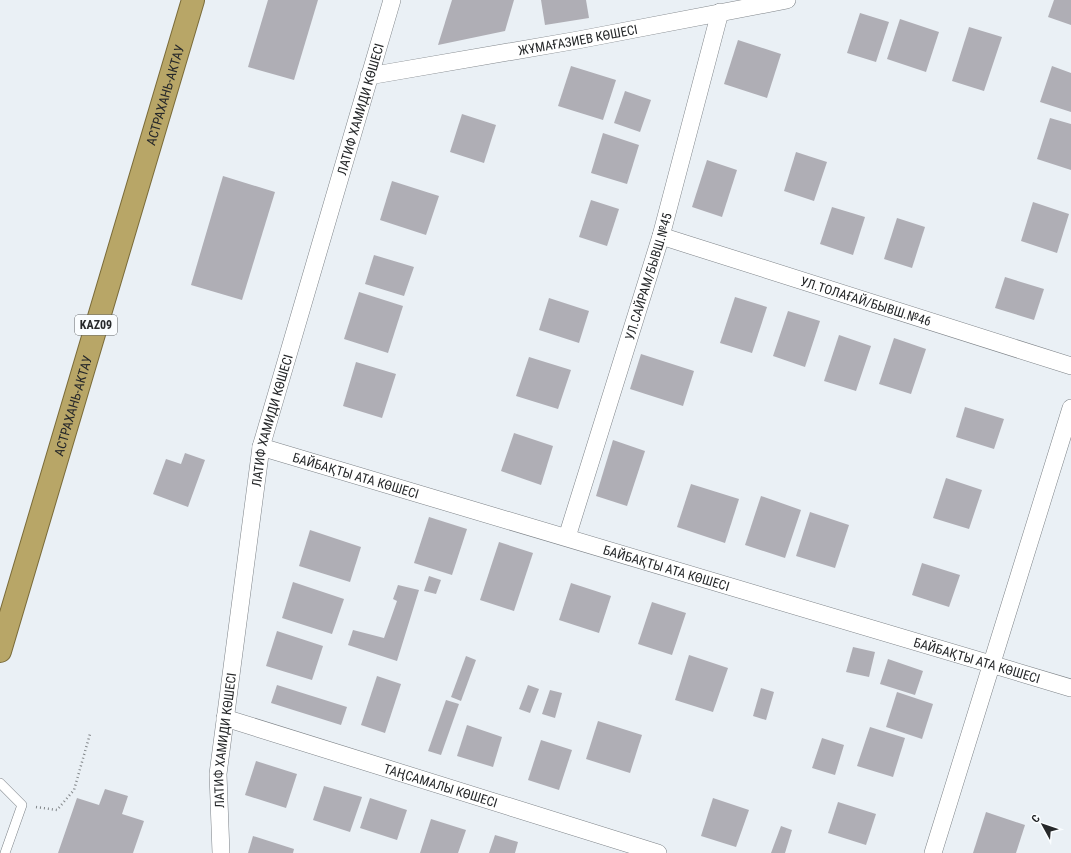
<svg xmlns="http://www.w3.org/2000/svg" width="1071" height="853" font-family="'Roboto Condensed',sans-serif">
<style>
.building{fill:#afaeb5}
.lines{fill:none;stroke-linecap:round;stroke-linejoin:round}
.service-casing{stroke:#7e8388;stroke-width:10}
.minor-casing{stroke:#7e8388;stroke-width:18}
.trunk-casing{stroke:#7a6b39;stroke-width:24}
.path{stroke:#828689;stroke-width:2.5;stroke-dasharray:1 3;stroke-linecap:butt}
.service{stroke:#fff;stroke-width:9}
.minor{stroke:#fff;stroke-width:17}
.trunk{stroke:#b8a667;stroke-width:22}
.labels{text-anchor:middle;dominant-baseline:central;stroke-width:3;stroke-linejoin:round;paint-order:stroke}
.shield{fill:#fafdff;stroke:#66686a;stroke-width:1}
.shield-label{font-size:12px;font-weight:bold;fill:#26282a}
.street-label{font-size:13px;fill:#26282a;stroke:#fafdff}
</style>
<rect width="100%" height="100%" fill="#eaf0f5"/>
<g class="building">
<polygon points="268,0 318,0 294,80 248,67"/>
<polygon points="452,0 514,0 505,31 438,45"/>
<polygon points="541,0 586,0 589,18 545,25"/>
<polygon points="1054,0 1071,0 1071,25 1048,17"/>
<polygon points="860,13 889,22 876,62 847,53"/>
<polygon points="900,19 939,32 926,72 887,59"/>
<polygon points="969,27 1002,37 984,91 952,81"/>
<polygon points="738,40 781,54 767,98 724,84"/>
<polygon points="571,66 616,80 603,120 558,106"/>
<polygon points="1052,66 1071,73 1071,112 1040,102"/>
<polygon points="625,91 651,100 640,132 614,123"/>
<polygon points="462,114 496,125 484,163 450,152"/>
<polygon points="1050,118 1071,124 1071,170 1037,159"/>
<polygon points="603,133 639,145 627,184 591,173"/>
<polygon points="796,152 827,162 814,201 784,191"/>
<polygon points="707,160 737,170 722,217 692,207"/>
<polygon points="223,176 275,192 242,300 191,285"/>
<polygon points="392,181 439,196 426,235 380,220"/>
<polygon points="591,200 619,209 607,246 579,237"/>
<polygon points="1033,202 1069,214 1057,253 1021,241"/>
<polygon points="832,207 865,217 853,255 820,244"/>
<polygon points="897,218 925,227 912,268 884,259"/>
<polygon points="374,255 414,267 404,296 365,284"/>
<polygon points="1005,277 1044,289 1034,320 995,308"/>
<polygon points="359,292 403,306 388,353 344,339"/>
<polygon points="735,297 767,307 752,353 720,343"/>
<polygon points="549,298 589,311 579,343 539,330"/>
<polygon points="788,311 820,321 805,367 773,356"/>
<polygon points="839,335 871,346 856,391 824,381"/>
<polygon points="894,338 926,349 911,394 879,384"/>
<polygon points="641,354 694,371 683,406 630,389"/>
<polygon points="529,357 571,370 558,409 516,396"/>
<polygon points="356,362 396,374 382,418 343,406"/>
<polygon points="965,407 1004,419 994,449 956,437"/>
<polygon points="514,433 553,446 541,485 501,471"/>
<polygon points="613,440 645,451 627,506 596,496"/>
<polygon points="185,453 205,460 188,507 153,494 166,459 181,464"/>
<polygon points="946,478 982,490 969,529 933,518"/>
<polygon points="691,484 739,499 725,543 677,527"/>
<polygon points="761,496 801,510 785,558 745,545"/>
<polygon points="810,512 849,525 835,568 796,556"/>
<polygon points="429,517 467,529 452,575 414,563"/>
<polygon points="310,530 361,547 350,582 299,566"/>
<polygon points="499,542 533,553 514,611 480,600"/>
<polygon points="922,563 960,575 949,607 912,595"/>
<polygon points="429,576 441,580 436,594 424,591"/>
<polygon points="293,582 344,599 332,634 282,618"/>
<polygon points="571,583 611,596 599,633 559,620"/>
<polygon points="398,585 419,590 397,661 348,645 353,630 384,638 397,601 393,599"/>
<polygon points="652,602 686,613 672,655 638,644"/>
<polygon points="277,631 323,646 312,680 266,666"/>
<polygon points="853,647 875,652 869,677 846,672"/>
<polygon points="689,655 728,668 713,712 675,700"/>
<polygon points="466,656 476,660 461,701 451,697"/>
<polygon points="888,659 923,671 915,695 880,684"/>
<polygon points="377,676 401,684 385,733 361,725"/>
<polygon points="277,685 347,707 341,725 271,703"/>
<polygon points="528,685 539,689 530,713 519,709"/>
<polygon points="761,688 774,692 766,720 753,716"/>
<polygon points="550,690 562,693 555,718 542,714"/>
<polygon points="897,692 933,704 922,739 886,727"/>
<polygon points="446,700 459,704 441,755 428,751"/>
<polygon points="598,721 642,735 630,773 586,759"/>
<polygon points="467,725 502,737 493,767 457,756"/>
<polygon points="870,727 905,738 893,777 857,766"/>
<polygon points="822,738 844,745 835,775 812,768"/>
<polygon points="541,740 572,750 559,790 528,780"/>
<polygon points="256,761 297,774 286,808 245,795"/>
<polygon points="324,786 362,797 350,832 313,820"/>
<polygon points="105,789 128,796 122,814 144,821 133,853 58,853 77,798 99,805"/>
<polygon points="370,798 407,810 397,840 360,828"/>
<polygon points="713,798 749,810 736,847 701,836"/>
<polygon points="838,802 876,814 866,845 828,833"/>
<polygon points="986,812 1025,825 1016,853 973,853"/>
<polygon points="431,819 466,830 458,853 420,853"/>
<polygon points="781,826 792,830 785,853 771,853"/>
<polygon points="495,835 518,842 515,853 489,853"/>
<polygon points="253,836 294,849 293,853 248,853"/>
</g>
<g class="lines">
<defs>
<polyline id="service" points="0,783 22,805 5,853"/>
<g id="minor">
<path id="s1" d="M369 76 578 40 787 0"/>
<path id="s2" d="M661 236 1071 366"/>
<path id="s3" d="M261 447 1071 688"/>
<path id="s4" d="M567 537 661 236 720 12"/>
<path id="s5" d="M225 718 658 853"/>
<path id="s6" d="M221 853 218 774 261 447 392 0"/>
<polyline points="933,853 1071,408"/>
</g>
<g id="trunk">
<path id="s7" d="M0 651 193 0"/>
</g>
</defs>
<use href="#service" class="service-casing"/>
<use href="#minor" class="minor-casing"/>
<use href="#trunk" class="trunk-casing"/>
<polyline class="path" points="36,807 57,810 74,790 90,734"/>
<use href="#service" class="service"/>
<use href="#minor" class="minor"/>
<use href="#trunk" class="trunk"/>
</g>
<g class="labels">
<rect class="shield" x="75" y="315" width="42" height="20" rx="3"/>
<g class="shield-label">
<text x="96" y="325">KAZ09</text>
</g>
<g class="street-label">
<text stroke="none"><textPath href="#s1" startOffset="212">ЖҰМАҒАЗИЕВ КӨШЕСІ</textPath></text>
<text stroke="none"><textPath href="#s7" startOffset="580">АСТРАХАНЬ-АКТАУ</textPath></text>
<text stroke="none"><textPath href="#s6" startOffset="761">ЛАТИФ ХАМИДИ КӨШЕСІ</textPath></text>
<text stroke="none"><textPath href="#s4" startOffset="273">УЛ.САЙРАМ/БЫВШ.№45</textPath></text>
<text stroke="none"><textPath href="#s2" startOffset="215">УЛ.ТОЛАҒАЙ/БЫВШ.№46</textPath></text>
<text stroke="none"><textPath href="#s7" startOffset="256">АСТРАХАНЬ-АКТАУ</textPath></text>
<text stroke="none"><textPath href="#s6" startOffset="437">ЛАТИФ ХАМИДИ КӨШЕСІ</textPath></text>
<text stroke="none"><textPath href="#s3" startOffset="99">БАЙБАҚТЫ АТА КӨШЕСІ</textPath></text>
<text stroke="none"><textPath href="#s3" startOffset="423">БАЙБАҚТЫ АТА КӨШЕСІ</textPath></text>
<text stroke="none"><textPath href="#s3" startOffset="747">БАЙБАҚТЫ АТА КӨШЕСІ</textPath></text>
<text stroke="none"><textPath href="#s6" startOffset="113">ЛАТИФ ХАМИДИ КӨШЕСІ</textPath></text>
<text stroke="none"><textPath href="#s5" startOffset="226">ТАҢСАМАЛЫ КӨШЕСІ</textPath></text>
</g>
</g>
<g transform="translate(1043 825) rotate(310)" stroke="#fafdff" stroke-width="3" paint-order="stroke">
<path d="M0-3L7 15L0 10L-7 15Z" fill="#26282a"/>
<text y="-6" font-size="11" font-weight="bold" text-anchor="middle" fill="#26282a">С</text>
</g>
</svg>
